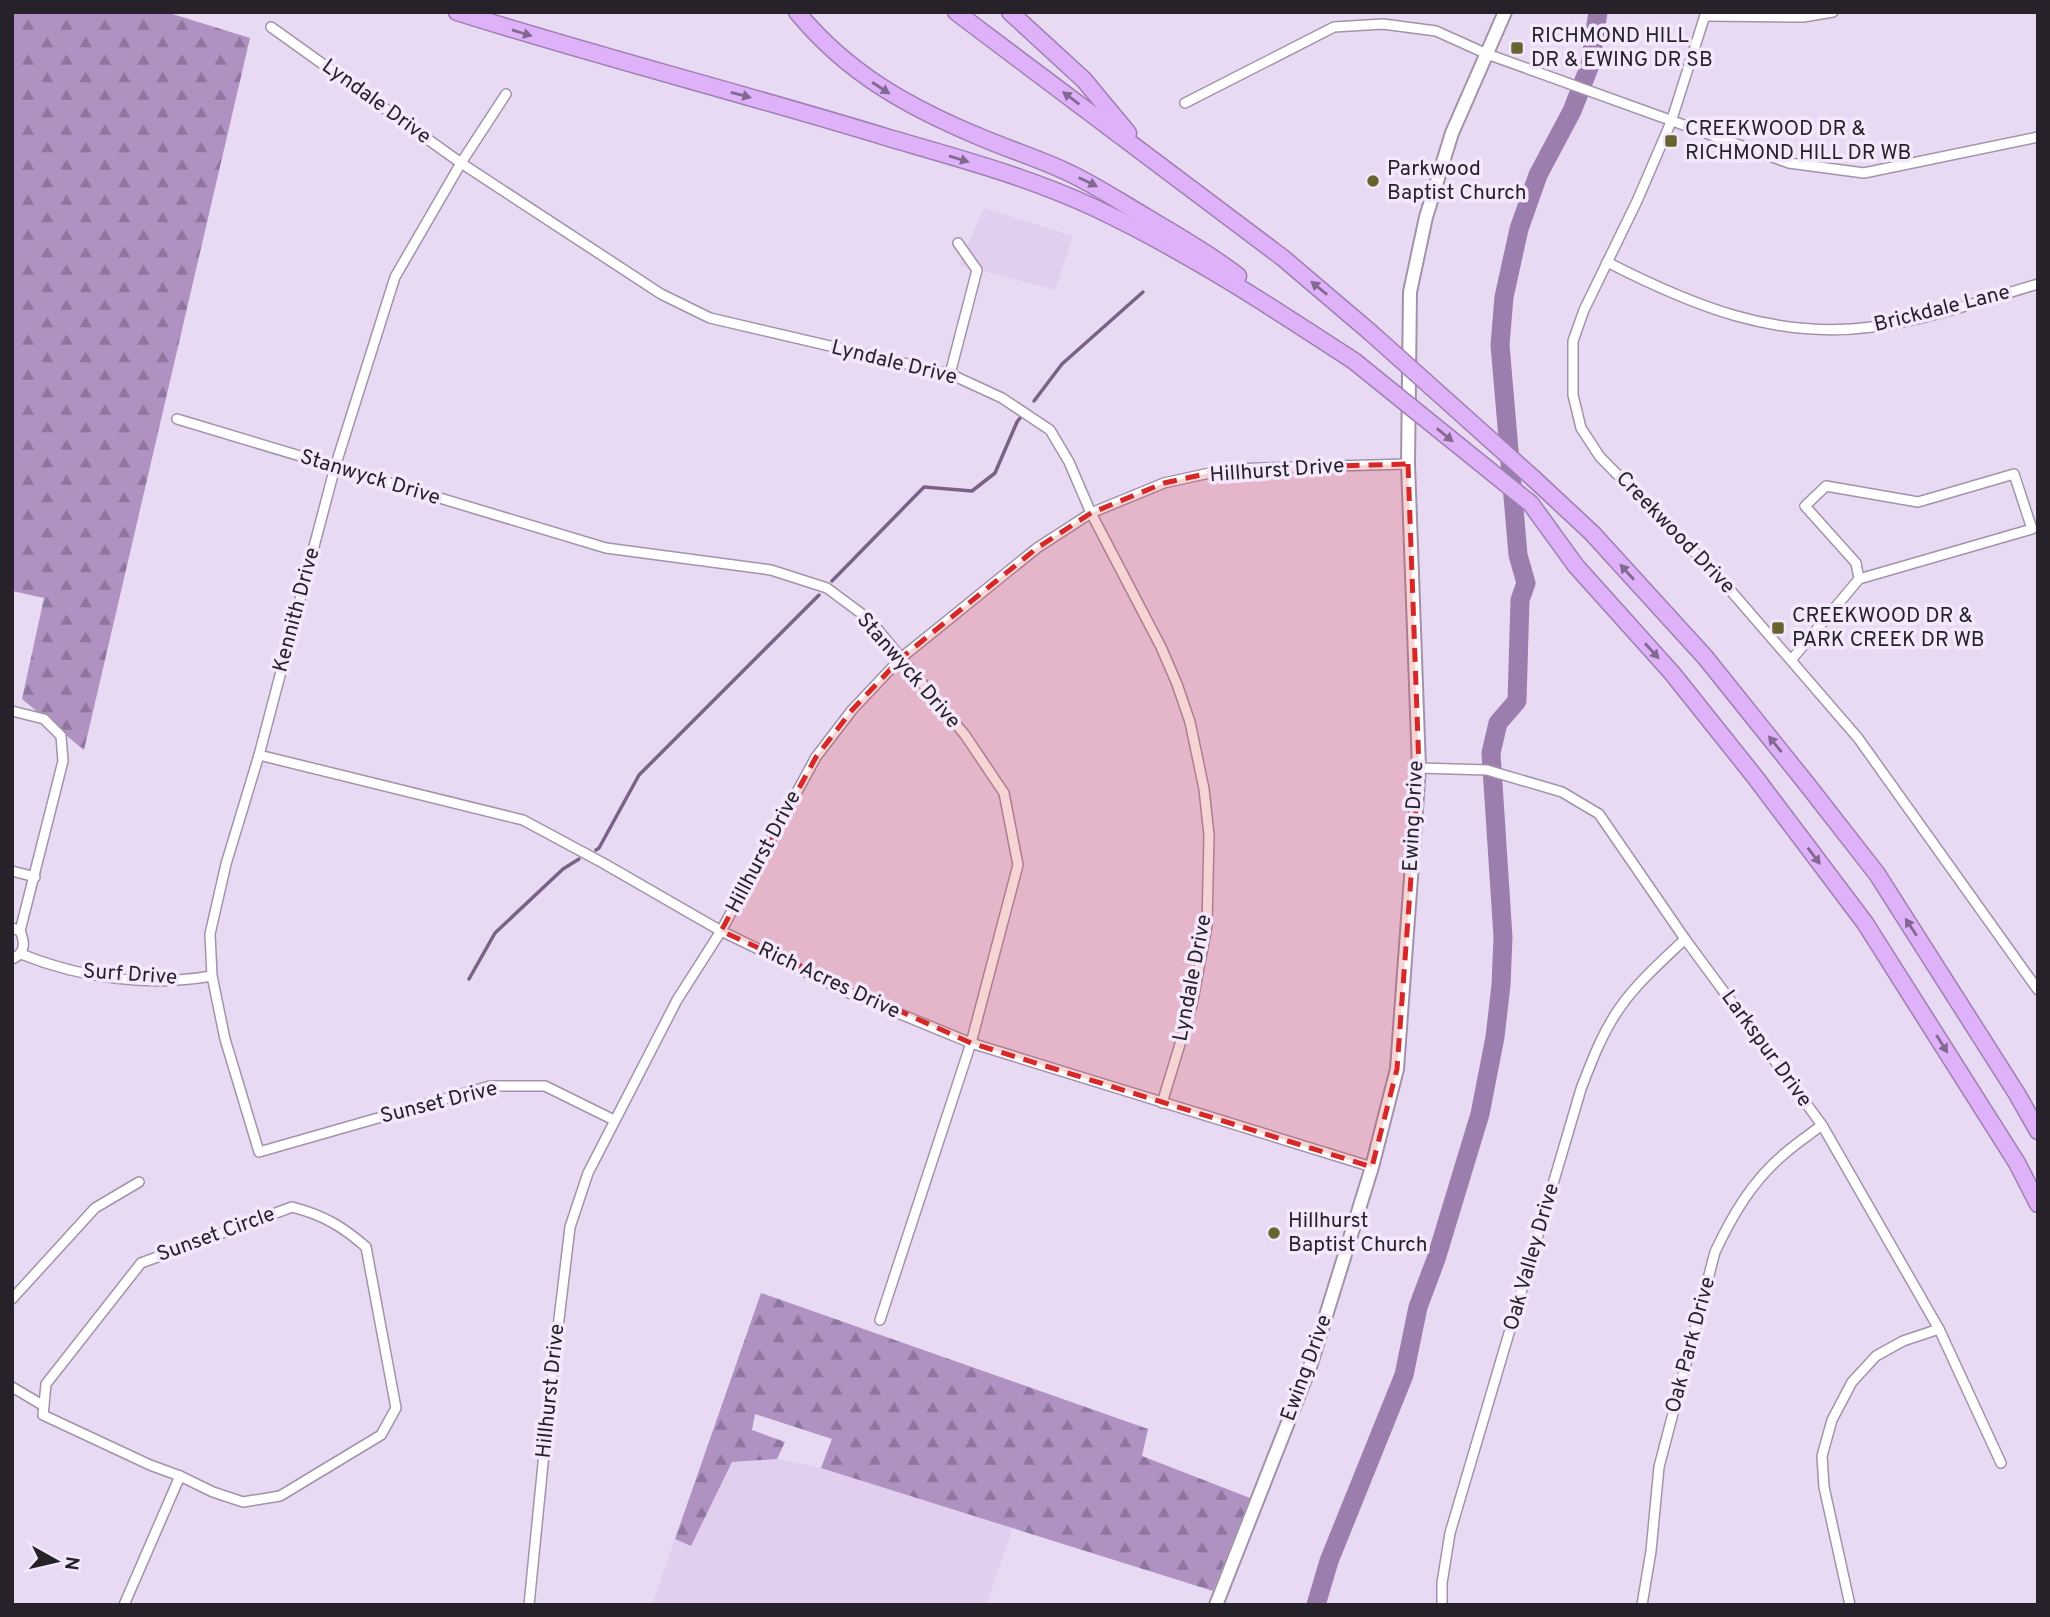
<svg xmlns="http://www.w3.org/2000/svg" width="2050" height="1617" font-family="Overpass,sans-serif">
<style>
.built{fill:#e2ceee}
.forest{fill:url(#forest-firs)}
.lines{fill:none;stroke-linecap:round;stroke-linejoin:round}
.stream{stroke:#796286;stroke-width:3.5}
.river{stroke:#9c7eae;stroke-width:19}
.minor-casing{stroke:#a293ab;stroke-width:12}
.secondary-casing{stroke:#a293ab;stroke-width:16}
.motorway-casing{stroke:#9e7fb1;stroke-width:19}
.minor{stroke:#fff;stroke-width:9}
.secondary{stroke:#fff;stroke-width:12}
.motorway{stroke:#deb1f9;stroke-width:16}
.motorway-bridge-casing{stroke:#9e7fb1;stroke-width:19;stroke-linecap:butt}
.motorway-bridge{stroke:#deb1f9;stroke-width:16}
.oneway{fill:#826992}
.marked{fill:#d62828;fill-opacity:0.2;stroke:#d62828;stroke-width:5;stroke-dasharray:14 9;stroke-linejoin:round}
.poi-dot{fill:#69632f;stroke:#f4e8fc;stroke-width:2.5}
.labels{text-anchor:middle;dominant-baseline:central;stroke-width:7;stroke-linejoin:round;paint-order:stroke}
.poi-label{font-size:21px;fill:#27212a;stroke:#f4e8fc;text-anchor:start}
.street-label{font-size:21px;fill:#27212a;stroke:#f4e8fc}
</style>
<defs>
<pattern id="forest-firs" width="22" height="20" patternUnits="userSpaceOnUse" patternTransform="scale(1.75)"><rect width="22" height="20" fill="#af91c2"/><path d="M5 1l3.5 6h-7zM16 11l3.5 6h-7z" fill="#8e769e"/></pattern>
</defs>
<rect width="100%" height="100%" fill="#e9daf3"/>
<g class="built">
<polygon points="984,208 1073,236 1055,290 959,265"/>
<polygon points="777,1459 821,1468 1013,1528 986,1605 652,1605 675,1539 691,1545 732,1462"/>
</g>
<g class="forest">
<polygon points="12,12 166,12 250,38 84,750 22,699 44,598 12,591"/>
<polygon points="761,1293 1148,1429 1142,1456 1250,1498 1213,1591 821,1468 832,1439 755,1414 752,1430 785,1442 777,1459 732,1462 691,1546 675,1539"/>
</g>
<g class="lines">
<g class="stream">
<polyline points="1034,401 1062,364 1143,292"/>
<polyline points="832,581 924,487 972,491 995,473 1017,422 1023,414"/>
<polyline points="596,850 599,848 639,775 819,595"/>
<polyline points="469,979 495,933 563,869 579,859"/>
</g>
<polyline class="river" points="1316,1605 1329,1561 1404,1375 1418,1307 1436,1259 1480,1114 1495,1037 1501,985 1503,937 1491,753 1498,723 1517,701 1520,600 1526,583 1518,555 1500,345 1504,297 1519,229 1538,175 1572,111 1590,65 1598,12"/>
<defs>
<g id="minor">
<polyline points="1706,12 1671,122 1637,201 1584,310 1573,341 1573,395 1581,428 1600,457 1718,576 1858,738 2038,990"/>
<polyline points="1707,16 1803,17 1833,12"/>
<polyline points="271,27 461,163 661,294 710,318 950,374 1002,398 1050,430 1069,462 1091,513 1161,647 1177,684 1190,722 1204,789 1209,835 1207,926 1192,1005 1162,1103"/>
<polyline points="506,94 461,163 395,277 335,467 259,755 226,864 210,934 212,976 225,1039 259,1152 490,1086 545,1086 614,1120"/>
<polyline points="1185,103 1334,27 1383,24 1436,31 1487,54 1789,163 1864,173 2038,137"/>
<path d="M1607 262C1691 305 1775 340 1872 327 1929 320 1983 300 2038 284"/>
<polyline points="950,374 977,270 958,243"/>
<polyline points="177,419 606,548 771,570 827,588 870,620 965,735 1004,793 1018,865 971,1043 880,1320"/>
<polyline points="1792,659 1859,579 2032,529 2014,474 1918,502 1826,486 1805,506 1856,563 1859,579"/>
<polyline points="12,711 44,719 61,736 63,761 20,931"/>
<polyline points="259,755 523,820 603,863 721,931 849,993 971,1043 1372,1167"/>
<polyline points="1419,768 1487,770 1562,792 1599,814 1685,939 1822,1125 1939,1329 2001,1463"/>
<polyline points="12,871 35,877"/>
<path d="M12 928 20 931C25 942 26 953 12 959"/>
<path d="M21 954C81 978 147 987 212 976"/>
<path d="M292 1207C323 1215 342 1226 366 1247L396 1408 381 1435 280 1496 243 1502 213 1492 180 1476 150 1465 43 1415 46 1384 141 1263Z"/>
<polyline points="12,1299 95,1208 139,1182"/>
<polyline points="12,1387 44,1406"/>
<polyline points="124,1605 180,1476"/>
<polyline points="529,1605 549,1403 570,1227 588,1173 677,1000 721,931 816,757 852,710 901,658 1037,548 1091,513 1164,483 1228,469 1408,464"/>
<path d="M1442 1605V1583L1450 1533 1581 1089C1592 1060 1603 1031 1621 1006 1639 981 1663 960 1685 939"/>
<path d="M1642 1605 1651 1551 1659 1467 1715 1252C1732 1216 1752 1181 1783 1155 1795 1144 1809 1135 1822 1125"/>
<polyline points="1850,1605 1824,1487 1822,1456 1832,1420 1852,1382 1876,1356 1903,1341 1939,1329"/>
</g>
<polyline id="secondary" points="1216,1605 1311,1364 1372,1167 1397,1069 1419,768 1408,464 1410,292 1426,217 1452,133 1505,12"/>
<g id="motorway">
<path d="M457 12C600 57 745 94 889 138 958 158 1029 177 1095 208 1186 251 1270 306 1354 361"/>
<path d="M797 12C847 73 908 107 980 137 1008 149 1037 158 1065 171 1094 184 1120 202 1148 218 1179 237 1210 254 1238 276"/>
<polyline points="956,12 1283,258 1370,332"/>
<polyline points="1010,12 1084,80 1128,133"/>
<polyline points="1533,478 1592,533 1705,657 1806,783 1877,874 2017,1094 2038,1131"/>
<polyline points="1531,504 1576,566 1672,673 1755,777 1865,923 2017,1163 2038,1204"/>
</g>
</defs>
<use href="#minor" class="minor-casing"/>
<use href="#secondary" class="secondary-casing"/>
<use href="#motorway" class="motorway-casing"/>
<use href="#minor" class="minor"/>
<use href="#secondary" class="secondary"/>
<use href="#motorway" class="motorway"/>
<defs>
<g id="motorway-bridge">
<polyline points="1370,332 1533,478"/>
<polyline points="1354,361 1531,504"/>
</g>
</defs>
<use href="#motorway-bridge" class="motorway-bridge-casing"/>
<use href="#motorway-bridge" class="motorway-bridge"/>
</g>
<defs><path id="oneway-solid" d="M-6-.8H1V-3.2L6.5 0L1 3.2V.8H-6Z" transform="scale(1.75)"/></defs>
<g class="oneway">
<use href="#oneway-solid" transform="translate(522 33) rotate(17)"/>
<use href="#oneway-solid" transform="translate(881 88) rotate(33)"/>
<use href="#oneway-solid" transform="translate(741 95) rotate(15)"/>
<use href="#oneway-solid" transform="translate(1071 98) rotate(-143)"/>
<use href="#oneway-solid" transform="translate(959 159) rotate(17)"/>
<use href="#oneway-solid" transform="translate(1088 182) rotate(26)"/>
<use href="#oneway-solid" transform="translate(1319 288) rotate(-141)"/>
<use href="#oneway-solid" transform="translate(1445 435) rotate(39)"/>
<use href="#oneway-solid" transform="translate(1627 572) rotate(-132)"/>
<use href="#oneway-solid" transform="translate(1652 651) rotate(48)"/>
<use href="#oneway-solid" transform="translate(1775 744) rotate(-129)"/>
<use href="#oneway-solid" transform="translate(1814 856) rotate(53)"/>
<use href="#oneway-solid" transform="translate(1911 927) rotate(-123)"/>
<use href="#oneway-solid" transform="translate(1942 1044) rotate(58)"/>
</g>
<path class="marked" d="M1408 464 1419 768 1397 1069 1372 1167 971 1043 721 931 816 757 852 710 901 658 1037 548 1091 513 1164 483 1228 469Z"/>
<g class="poi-dot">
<rect x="1510" y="41" width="14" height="14" rx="3.5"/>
<rect x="1664" y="134" width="14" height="14" rx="3.5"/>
<circle cx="1373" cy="181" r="7"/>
<rect x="1771" y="621" width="14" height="14" rx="3.5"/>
<circle cx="1274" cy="1233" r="7"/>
</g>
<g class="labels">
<g class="poi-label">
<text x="1531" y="36">RICHMOND HILL<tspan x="1531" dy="24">DR &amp; EWING DR SB</tspan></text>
<text x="1685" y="129">CREEKWOOD DR &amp;<tspan x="1685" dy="24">RICHMOND HILL DR WB</tspan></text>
<text x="1387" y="169">Parkwood<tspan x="1387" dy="24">Baptist Church</tspan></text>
<text x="1792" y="616">CREEKWOOD DR &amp;<tspan x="1792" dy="24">PARK CREEK DR WB</tspan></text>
<text x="1288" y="1221">Hillhurst<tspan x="1288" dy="24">Baptist Church</tspan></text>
</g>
<g class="street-label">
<text transform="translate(376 102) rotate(36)">Lyndale Drive</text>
<text transform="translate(1942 309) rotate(-14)">Brickdale Lane</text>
<text transform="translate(894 363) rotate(14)">Lyndale Drive</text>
<text transform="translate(1277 471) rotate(-4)">Hillhurst Drive</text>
<text transform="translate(370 478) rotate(17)">Stanwyck Drive</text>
<text transform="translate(1675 533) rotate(46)">Creekwood Drive</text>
<text transform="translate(297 610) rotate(-75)">Kennith Drive</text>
<text transform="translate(908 671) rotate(49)">Stanwyck Drive</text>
<text transform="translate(1414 816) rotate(-87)">Ewing Drive</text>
<text transform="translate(764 852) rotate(-62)">Hillhurst Drive</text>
<text transform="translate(130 975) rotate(4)">Surf Drive</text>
<text transform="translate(1193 978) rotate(-79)">Lyndale Drive</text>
<text transform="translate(829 981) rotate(25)">Rich Acres Drive</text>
<text transform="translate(1766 1049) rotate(54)">Larkspur Drive</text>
<text transform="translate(439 1103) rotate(-14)">Sunset Drive</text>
<text transform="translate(216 1235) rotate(-20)">Sunset Circle</text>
<text transform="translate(1532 1257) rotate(-74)">Oak Valley Drive</text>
<text transform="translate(1691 1345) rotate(-75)">Oak Park Drive</text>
<text transform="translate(1307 1368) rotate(-70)">Ewing Drive</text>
<text transform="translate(551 1391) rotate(-84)">Hillhurst Drive</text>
</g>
</g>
<rect width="2050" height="1617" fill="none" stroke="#27212a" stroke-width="28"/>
<g transform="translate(56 1561) rotate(98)" stroke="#f4e8fc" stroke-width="5" paint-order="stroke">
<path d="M0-5L12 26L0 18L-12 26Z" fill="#27212a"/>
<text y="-10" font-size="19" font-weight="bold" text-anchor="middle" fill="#27212a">N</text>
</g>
</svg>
